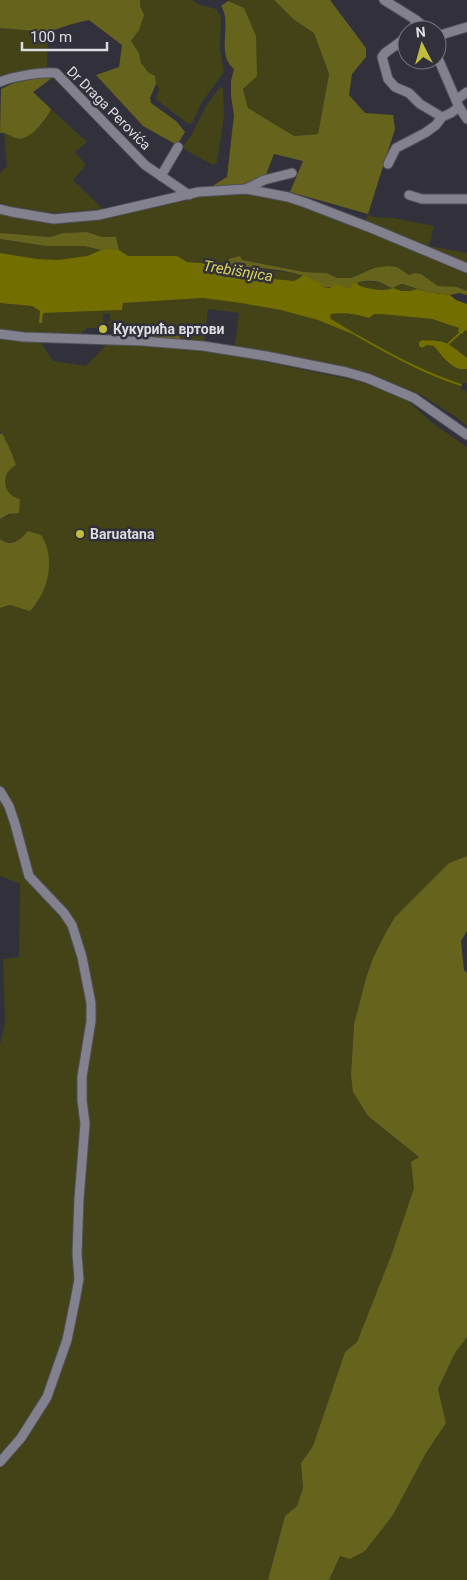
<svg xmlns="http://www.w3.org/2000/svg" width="467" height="1580" font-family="Roboto,sans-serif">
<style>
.green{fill:#444217;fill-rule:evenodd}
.forest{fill:#66631d}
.water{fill:#726e00}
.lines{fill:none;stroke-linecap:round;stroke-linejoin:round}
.stream{stroke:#726e00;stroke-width:2}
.minor-casing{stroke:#504f58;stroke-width:11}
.minor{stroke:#82818d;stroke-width:9}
.poi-dot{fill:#c2bd3f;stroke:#32313b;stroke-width:2}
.labels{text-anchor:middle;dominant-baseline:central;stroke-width:5;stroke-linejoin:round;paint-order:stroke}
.street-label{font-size:14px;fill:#dcdbe2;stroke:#32313b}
.poi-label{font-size:14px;font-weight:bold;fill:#dcdbe2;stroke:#32313b;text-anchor:start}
.water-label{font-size:15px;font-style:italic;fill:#d8d45b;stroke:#32313b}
</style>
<rect width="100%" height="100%" fill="#32313b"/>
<g class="green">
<polygon points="140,0 192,0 198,4 216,9 221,17 220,50 224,72 202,102 192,123 188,124 156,99 159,88 156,84 155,76 148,72 141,63 139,53 131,41 139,30"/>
<polygon points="228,0 274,0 293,19 314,33 329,74 318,134 294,136 248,108 243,88"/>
<polygon points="0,28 48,32 47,69 9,74 0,77"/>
<polygon points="220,87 223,88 224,116 217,162 213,165 182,148 192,134 206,106"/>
<path d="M51 109 87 142 75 152 86 165 73 180 103 209 55 213 13 207 0 203V173L7 166 4 132 17 139C35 132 43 127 51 109Z"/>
<polygon points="216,190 288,197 467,268 467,291 457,287 438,286 421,274 415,273 409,275 397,267 374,268 351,278 337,278 327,273 304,272 242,260 229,259 226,265 187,262 177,256 128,256 119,250 116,237 102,237 87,232 63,233 50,237 0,233 0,209 55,219"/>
<polygon points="368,214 373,217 393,218 434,226 429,246 467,253 467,264 365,222"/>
<path d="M0 239 46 246H84L101 250C74 265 29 261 0 253Z"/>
<polygon points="250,267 304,275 294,281 265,278"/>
<path d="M369 281 382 283 387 287 403 284 417 289C408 292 402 292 393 288 382 292 371 289 360 286L357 283Z"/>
<path d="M203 298C244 303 287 308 326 322 336 326 345 331 355 335L356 334 331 319 330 316 331 314C345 312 356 314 369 318L374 314H380L432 319 460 328 458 332 461 334 465 330 467 331V358L448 344 438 340 431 341 422 340 419 342V346L422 348 427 345 434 346C442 357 453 372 467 369V383H463L461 386V389L465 390 467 393V426L456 417 423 396 369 373 235 346 239 313 208 309 204 342 180 340V332L129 329 127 337H101L100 335 49 336 0 331V303L32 306 40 311V323L42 322 43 313 122 310 123 303ZM103 314H110V321H107L108 324H110V327H116V329H119L120 336 101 337V335H82V331H86V328H98V327L105 324V321H103Z"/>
<path d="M0 338 40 341 53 361 86 366 107 344 178 348 232 355 362 382 408 401 435 425 467 447V856L449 863 395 917 386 932 373 958 366 978 354 1024 351 1075 368 1116 419 1157 411 1163 414 1188 391 1256 357 1342 345 1352 313 1446 301 1463 303 1488 297 1506 285 1516 268 1580H0V1463L48 1398 76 1301 83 1100 91 1021 72 925 30 875 0 790V608L10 605 37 604 47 581 21 539C14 544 7 544 0 539V519L14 513 20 499C3 495 0 479 11 468L10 449 0 430Z"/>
<polygon points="0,793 29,876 71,926 90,1004 82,1100 74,1301 46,1397 0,1461 0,1044 5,1023 3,959 19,957 20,884 0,876"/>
<polygon points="467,1337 467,1580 329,1580 340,1556 365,1551 393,1515 426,1453 446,1423 438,1390 455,1353"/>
</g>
<g class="forest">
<polygon points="0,0 140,0 140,6 144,15 139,30 131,41 139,53 141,63 148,72 155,76 156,84 150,98 151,103 176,121 185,132 177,145 143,126 96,75 119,67 122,45 89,20 72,24 48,32 0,28"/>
<path d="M274 0H330L366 48V57L352 74 349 95 365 113 393 115 395 129 368 214 290 192 303 161 274 154 262 185 214 188V185L227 177 234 115 231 96V81L234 69C215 53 233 24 221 6L228 1 244 8 256 36 257 76 243 89 248 108 294 136 318 134 329 74 314 33 293 19Z"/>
<path d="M42 77 52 78 33 92 51 109C46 120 29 143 15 138 9 136 7 132 0 133L1 89 14 83Z"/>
<polygon points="87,232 102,237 116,237 119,250 110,248 101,250 84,246 46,246 0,239 0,233 50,237 63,233"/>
<path d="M240 256 242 260 304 272 327 273 337 278H351L374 268 387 266 397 267 409 275 415 273 421 274 438 286 457 287 467 291V295L459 293 450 295 427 292 403 284 398 285 393 288C388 287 386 285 382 283 372 279 356 280 350 288L323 287C308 269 249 267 226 265L229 259Z"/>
<polygon points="129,329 180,332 180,340 127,337"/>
<path d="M2 433 10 449 16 465C0 473 2 495 20 499L19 513 9 514 0 519V434Z"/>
<path d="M28 531 41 535C56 557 49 592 30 611L10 605 0 608V539C12 548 20 540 28 531Z"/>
<polygon points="467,856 467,931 461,941 464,970 467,973 467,1337 455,1353 438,1389 446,1423 426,1453 393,1515 365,1551 350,1559 340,1556 329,1580 268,1580 285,1516 297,1506 303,1488 301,1463 313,1446 345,1352 357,1342 391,1256 414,1188 411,1162 419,1157 368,1116 353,1092 351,1075 354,1024 366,978 373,958 386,932 395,917 449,863"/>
</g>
<g class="water">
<path d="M110 248 119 250 128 256H177L187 262 250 267 265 278 294 281 304 275 320 283 323 287 330 288 333 284C339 284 343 288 350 288L353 283H357L360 286C371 289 382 292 393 288L402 291H409L417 289 427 292 450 295 456 300 467 304V331L465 330 462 334 458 332 459 328 432 319 380 314H374L369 318C356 314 344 312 331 314L330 316 331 319 356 334 355 335 318 320 281 310 241 303 203 298 123 303 122 310 43 313 42 323H39L40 311 32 306 0 303V253L37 259 58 260 87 256 101 250Z"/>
<path d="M422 340C428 341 433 340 439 341 449 342 459 352 467 358V369C453 372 442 356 434 346L427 345 422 348 419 346V342Z"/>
</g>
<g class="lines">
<g class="stream">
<path d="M356 335C390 354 423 373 461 385"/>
<polyline points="448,344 460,333"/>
</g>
<defs>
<g id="minor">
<polyline points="384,0 416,20 428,30"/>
<polyline points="413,30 416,20"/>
<polyline points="437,36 467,27"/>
<polyline points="407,37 385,53 382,57 388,79 395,87 409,93 420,104 442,117 451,113 459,107"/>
<polyline points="437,56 459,107 467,119"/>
<path d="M0 82C13 76 41 72 56 73L145 165 189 195"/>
<polyline points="456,100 467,92"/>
<polyline points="388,164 396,148 425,133 436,125 442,117"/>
<polyline points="161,176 178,147"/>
<polyline points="246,189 264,180 292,173"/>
<polyline points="409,195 422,199 467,199"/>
<polyline points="0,209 12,212 54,219 99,215 198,192 246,189 288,197 306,203 371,228 467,268"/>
<polyline points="0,334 24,337 142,341 203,346 266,356 346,372 367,378 414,398 467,435"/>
<polyline points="0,791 9,806 15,824 29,876 64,913 72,925 82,957 91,1003 91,1021 82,1077 82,1100 85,1124 79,1199 77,1254 79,1279 75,1301 67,1340 47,1397 21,1438 0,1462"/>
</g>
</defs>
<use href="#minor" class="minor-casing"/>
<use href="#minor" class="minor"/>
</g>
<g class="poi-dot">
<circle cx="103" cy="329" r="5"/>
<circle cx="80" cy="534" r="5"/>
</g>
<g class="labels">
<g class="street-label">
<text transform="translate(109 108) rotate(45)">Dr Draga Perovića</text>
</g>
<g class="poi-label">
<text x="113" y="329">Кукурића вртови</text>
<text x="90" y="534">Baruatana</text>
</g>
<g class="water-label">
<text transform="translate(238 271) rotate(9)">Trebišnjica</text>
</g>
</g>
<g transform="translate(422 45) rotate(354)"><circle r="24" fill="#32313b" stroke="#76757e"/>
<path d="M0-4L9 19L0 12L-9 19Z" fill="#c2bd3f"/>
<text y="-8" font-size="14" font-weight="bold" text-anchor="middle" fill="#dcdbe2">N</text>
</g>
<path d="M22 42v8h85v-8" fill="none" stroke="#dcdbe2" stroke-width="2.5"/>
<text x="30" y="42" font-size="15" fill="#dcdbe2" stroke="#32313b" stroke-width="4" paint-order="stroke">100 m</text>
</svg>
